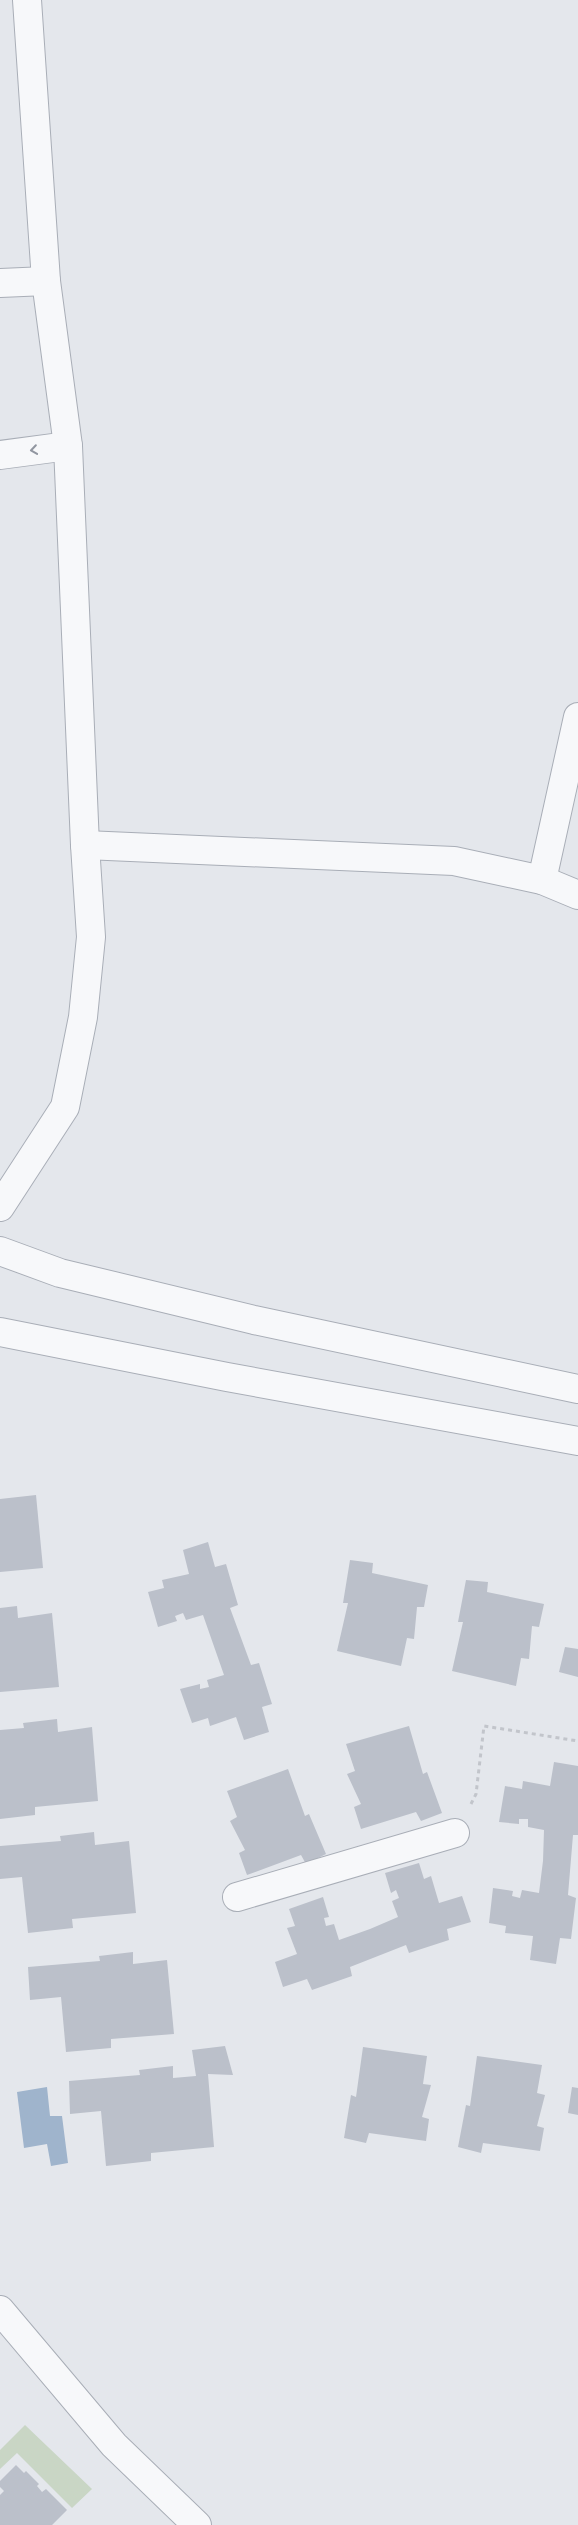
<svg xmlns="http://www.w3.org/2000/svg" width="578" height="2525" font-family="'Varela Round',sans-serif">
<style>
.green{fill:#c9d6c5}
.water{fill:#9fb4cc}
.building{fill:#bbc0ca}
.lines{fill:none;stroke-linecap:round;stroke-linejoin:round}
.minor-casing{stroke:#a9aeb7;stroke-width:30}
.path{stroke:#c2c5cb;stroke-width:3;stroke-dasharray:4 4;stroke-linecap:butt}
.minor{stroke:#f7f8fa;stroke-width:28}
.oneway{stroke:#9196a0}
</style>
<rect width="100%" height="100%" fill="#e4e7ec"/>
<polygon class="green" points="25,2425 92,2489 72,2508 17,2453 0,2469 0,2450"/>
<polygon class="water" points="47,2087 50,2116 62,2116 68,2163 51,2166 47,2144 24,2148 17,2092"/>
<g class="building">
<polygon points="36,1495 43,1568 0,1572 0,1499"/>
<polygon points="208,1542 215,1567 226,1564 238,1605 230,1608 251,1665 259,1663 272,1704 262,1707 269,1732 244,1740 236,1717 210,1726 208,1718 192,1723 180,1689 200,1684 200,1689 209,1687 207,1680 224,1675 203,1615 186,1620 183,1613 175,1616 177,1621 158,1627 148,1592 164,1588 162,1580 189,1574 183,1550"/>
<polygon points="350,1560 373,1563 372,1573 428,1585 424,1607 417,1607 414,1639 407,1638 401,1666 337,1651 348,1603 343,1603"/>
<polygon points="466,1580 488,1582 487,1592 544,1604 539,1627 532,1626 529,1659 521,1658 516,1686 452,1671 463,1622 458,1622"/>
<polygon points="17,1606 18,1618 52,1613 59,1687 0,1692 0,1608"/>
<polygon points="565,1647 578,1649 578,1677 559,1672"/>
<polygon points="57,1719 58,1732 92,1727 98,1801 35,1807 35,1815 0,1819 0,1730 24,1728 23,1723"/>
<polygon points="409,1726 423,1774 427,1772 442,1813 421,1821 416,1812 361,1829 354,1807 361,1804 347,1774 355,1771 346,1744"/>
<polygon points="554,1762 578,1766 578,1835 573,1835 568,1895 576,1898 571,1939 560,1938 556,1964 530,1960 533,1936 505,1933 506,1926 489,1923 493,1888 513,1891 512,1896 520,1898 522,1890 539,1893 543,1861 544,1830 528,1827 528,1819 519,1819 519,1824 499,1822 505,1786 522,1789 523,1781 550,1786"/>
<polygon points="288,1769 305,1816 309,1814 326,1854 306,1864 301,1855 247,1875 239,1853 245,1850 230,1821 237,1817 227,1791"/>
<polygon points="94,1832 95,1845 129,1841 136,1913 72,1919 73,1928 28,1933 22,1877 0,1879 0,1846 61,1841 60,1836"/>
<polygon points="419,1863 424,1879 431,1876 439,1903 462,1896 471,1922 447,1929 449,1940 409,1953 406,1945 350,1967 352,1976 312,1990 307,1979 283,1987 275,1962 297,1954 287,1928 295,1926 289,1909 323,1897 329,1917 324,1918 326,1926 334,1924 339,1940 370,1929 398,1917 392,1901 399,1898 396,1890 391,1893 385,1873"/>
<polygon points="133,1952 133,1964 167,1960 174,2034 111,2039 111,2048 66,2052 61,1997 30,2000 28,1967 100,1961 99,1956"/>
<polygon points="225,2046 233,2075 208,2074 214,2147 151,2153 151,2161 106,2166 101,2111 70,2114 69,2081 140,2075 139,2070 173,2066 173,2078 196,2076 192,2050"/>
<polygon points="363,2047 427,2056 423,2084 431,2085 422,2117 429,2119 426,2141 369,2133 366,2143 344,2138 351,2095 356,2097"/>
<polygon points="477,2056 542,2065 537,2093 545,2095 537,2126 544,2128 540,2151 483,2143 481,2153 458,2147 466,2105 470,2106"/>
<polygon points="572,2087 578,2088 578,2115 568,2113"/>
<polygon points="16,2465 24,2473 26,2471 39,2484 37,2486 42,2492 46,2489 67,2510 52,2525 0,2525 0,2495 4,2491 0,2487 0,2481"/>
</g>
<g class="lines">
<defs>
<g id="minor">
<polyline points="0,283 46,281"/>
<polyline points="0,455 68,446"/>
<polyline points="85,845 454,861 542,880 578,895"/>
<polyline points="542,880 578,717"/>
<polyline points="0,1207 65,1107 83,1017 91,937 85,845 68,446 46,281 27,0"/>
<polyline points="0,1251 60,1273 254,1320 578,1389"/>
<polyline points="0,1332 227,1377 578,1441"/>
<polyline points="237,1897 455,1833"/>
<polyline points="0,2310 114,2445 197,2525"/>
</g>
</defs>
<use href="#minor" class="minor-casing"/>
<polyline class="path" points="471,1804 476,1794 484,1726 578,1741"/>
<use href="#minor" class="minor"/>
</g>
<defs><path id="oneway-chevron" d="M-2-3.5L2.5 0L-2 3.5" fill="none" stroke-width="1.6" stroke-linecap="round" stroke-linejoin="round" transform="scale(1.25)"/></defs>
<use class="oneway" href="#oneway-chevron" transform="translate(34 450) rotate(172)"/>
</svg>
